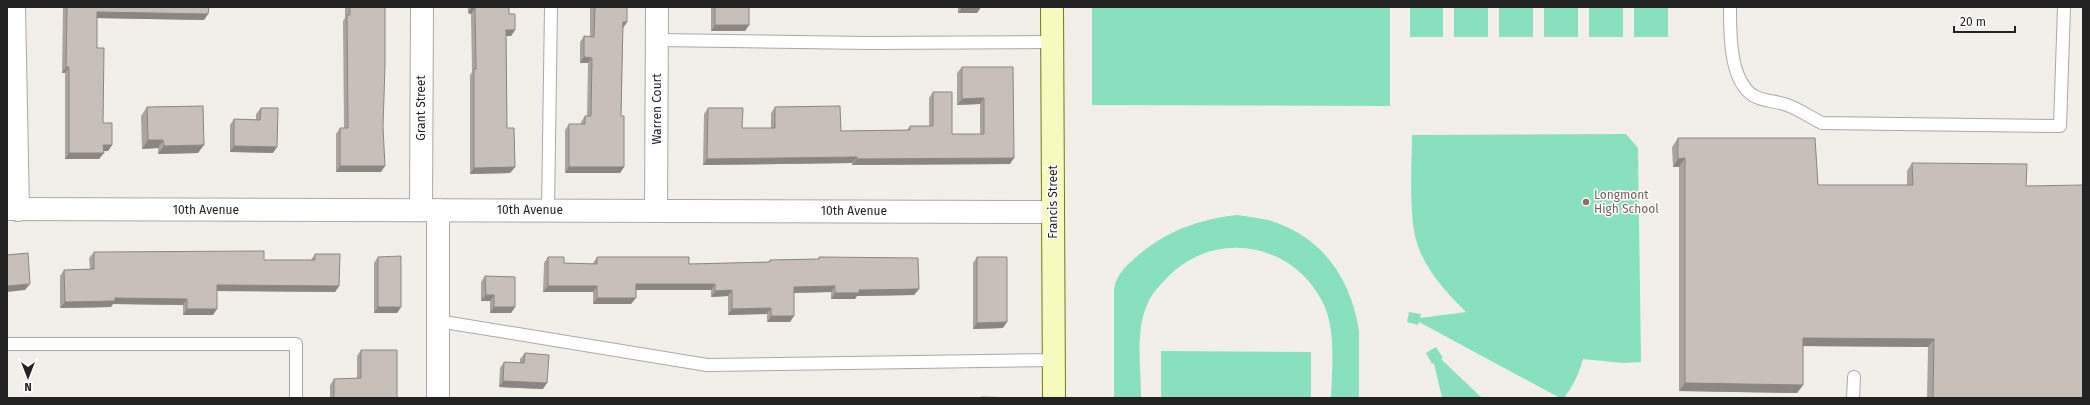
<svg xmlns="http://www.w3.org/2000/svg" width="2090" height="405" font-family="'Fira Sans',sans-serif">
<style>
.pitch{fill:#88e0be}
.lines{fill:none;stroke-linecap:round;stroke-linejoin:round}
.lane-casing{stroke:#a9a9a9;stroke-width:14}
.street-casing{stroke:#a9a9a9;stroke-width:24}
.secondary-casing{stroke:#707d05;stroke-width:24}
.lane{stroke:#fff;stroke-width:12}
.street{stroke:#fff;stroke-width:22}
.secondary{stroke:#f7fabf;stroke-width:22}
.wall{fill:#aba49e}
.shaded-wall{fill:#8b8681}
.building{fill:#c7bfb8;stroke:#8b8681}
.education-dot{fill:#8d6e63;stroke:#fff;stroke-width:1.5}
.labels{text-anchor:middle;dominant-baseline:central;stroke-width:3;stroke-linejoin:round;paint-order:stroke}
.street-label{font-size:12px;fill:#222;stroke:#fff}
.education-label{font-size:12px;fill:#785e54;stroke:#fff;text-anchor:start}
</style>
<rect width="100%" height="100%" fill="#f2efe9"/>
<g class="pitch">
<polygon points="1092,7 1390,7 1390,106 1092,105"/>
<rect x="1410" y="7" width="33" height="30"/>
<rect x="1454" y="7" width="34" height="30"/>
<rect x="1499" y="7" width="34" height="30"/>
<rect x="1544" y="7" width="34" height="30"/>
<rect x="1589" y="7" width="34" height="30"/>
<rect x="1634" y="7" width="34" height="30"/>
<path d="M1626 134 1638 148 1641 362 1623 363 1583 359C1579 374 1573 386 1564 398H1560L1419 322 1418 325 1407 322 1409 312 1421 314 1420 318 1466 312C1447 293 1427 272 1418 246 1408 220 1412 164 1412 135Z"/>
<path d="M1238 215C1248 217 1259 218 1268 220 1322 236 1350 277 1359 330V398H1331C1332 369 1336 332 1324 305 1294 241 1212 228 1165 280 1158 287 1151 295 1147 305 1135 332 1141 368 1141 398H1114V289C1117 274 1125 267 1136 257 1166 231 1199 219 1238 215Z"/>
<polygon points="1436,347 1443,358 1441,359 1482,398 1442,398 1434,363 1432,364 1426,353"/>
<polygon points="1161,351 1311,352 1311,398 1161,398"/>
</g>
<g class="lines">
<defs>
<g id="lane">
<path d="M1730 7C1730 32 1729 81 1754 96 1763 101 1774 101 1784 104 1798 108 1809 117 1822 123L2060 126 2064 7"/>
<polyline points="657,40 868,43 1052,42"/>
<polyline points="548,210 551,7"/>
<polyline points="438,321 707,365 1054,360"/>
<polyline points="7,344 296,344 296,398"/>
<polyline points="1853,398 1854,377"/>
</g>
<g id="street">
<polyline points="14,7 18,210"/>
<polyline points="7,209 1053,212"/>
<polyline points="421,210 422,7"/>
<polyline points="656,211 657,7"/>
<polyline points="438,398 438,210"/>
</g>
<polyline id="secondary" points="1052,7 1054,398"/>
</defs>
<use href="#lane" class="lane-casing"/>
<use href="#street" class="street-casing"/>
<use href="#secondary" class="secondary-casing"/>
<use href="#lane" class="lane"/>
<use href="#street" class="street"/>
<use href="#secondary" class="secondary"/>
</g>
<g class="wall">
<polygon points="63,7 209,7 208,14 204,20 97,18 97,48 103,123 112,145 108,151 104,151 99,159 65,159 65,73 62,73"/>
<polygon points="345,7 385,7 381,172 336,172 336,134 340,128 344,128 343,21 345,18"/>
<polygon points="468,7 509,7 509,14 515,30 511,36 506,36 507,128 515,167 510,173 470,174 470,75 472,72 471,14 468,13"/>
<polygon points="590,7 627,7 627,22 623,28 621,116 624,167 620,173 565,173 565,130 569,124 581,124 581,122 585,116 587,116 588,63 580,63 580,42 584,36 590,36"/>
<polygon points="711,7 749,7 749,25 745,31 711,31"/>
<polygon points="958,7 981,7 977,13 958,13"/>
<polygon points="962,67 1013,67 1010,164 852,165 852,163 703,165 704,114 708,108 742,128 771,128 771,113 775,107 841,131 907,130 910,126 929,126 929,98 933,92 952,134 980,134 980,104 957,105 957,73"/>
<polygon points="147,107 198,153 158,154 158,148 142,149 141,116"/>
<polygon points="261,108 273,153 230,152 230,125 234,119 256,120 256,114"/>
<polygon points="1678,138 1818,185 1907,185 1907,171 1912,163 2026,186 2083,398 1927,398 1928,347 1803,346 1803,385 1797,393 1679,391 1679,167 1673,167 1672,147"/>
<polygon points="94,252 264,260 311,260 315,254 339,286 335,292 217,291 213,315 183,315 183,305 113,304 111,307 60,308 60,276 64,270 90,269 89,258"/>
<polygon points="378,257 401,307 397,313 374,313 374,263"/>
<polygon points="548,257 564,263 593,264 593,263 597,257 689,264 768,262 770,260 818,259 819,257 919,289 914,295 857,296 855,299 831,299 831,292 794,293 790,322 767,322 767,314 728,315 728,296 711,297 711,290 636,290 631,304 593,304 593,292 543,292 544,263"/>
<polygon points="977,257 1003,328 973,329 973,263"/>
<polygon points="485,276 515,307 511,313 490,313 490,301 481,301 481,282"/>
<polygon points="361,350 397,398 330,398 330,385 334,379 357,378 357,356"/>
<polygon points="525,353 543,389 499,387 500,368 504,362 520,363 520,359"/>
</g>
<g class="shaded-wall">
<polygon points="472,7 475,8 471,14 468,13"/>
<polygon points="962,7 981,7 977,13 958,13"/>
<polygon points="97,12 208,14 204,20 93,18"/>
<polygon points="623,22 627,22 623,28"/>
<polygon points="715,25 749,25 745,31 711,31"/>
<polygon points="506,30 515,30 511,36 502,36"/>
<polygon points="584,57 592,58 588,63 580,63"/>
<polygon points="66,67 69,67 65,73 62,73"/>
<polygon points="984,98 980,104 957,105 962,99"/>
<polygon points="148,140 163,140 158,148 142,149"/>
<polygon points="103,145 112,145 108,151 99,151"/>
<polygon points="204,145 198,153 158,154 164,146"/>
<polygon points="234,146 277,147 273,153 230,152"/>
<polygon points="69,153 104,153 99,159 65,159"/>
<polygon points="857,157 852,163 703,165 707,159"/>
<polygon points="1014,158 1010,164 852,165 857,159"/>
<polygon points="1685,158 1679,167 1673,167 1678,159"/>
<polygon points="340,166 385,166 381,172 336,172"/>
<polygon points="515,167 510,173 470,174 474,168"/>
<polygon points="569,167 624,167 620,173 565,173"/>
<polygon points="30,284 25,290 7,292 7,286"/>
<polygon points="636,284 715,284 711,290 631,290"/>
<polygon points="217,285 339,286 335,292 213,291"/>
<polygon points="548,286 597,286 593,292 543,292"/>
<polygon points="835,286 831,292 789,293 794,287"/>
<polygon points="919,289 914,295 857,296 855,299 831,299 835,293 859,290"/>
<polygon points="732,290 728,296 711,297 715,291"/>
<polygon points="486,295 494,295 490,301 481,301"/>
<polygon points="115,298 187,299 183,305 113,304 111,307 60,308 65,302"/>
<polygon points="597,298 636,298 631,304 593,304"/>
<polygon points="378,307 401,307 397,313 374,313"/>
<polygon points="494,307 515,307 511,313 490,313"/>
<polygon points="771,308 767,314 728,315 732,309"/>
<polygon points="187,309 217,309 213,315 183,315"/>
<polygon points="771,316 794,316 790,322 767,322"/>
<polygon points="1007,322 1003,328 973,329 977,323"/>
<polygon points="1803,338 1934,339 1928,347 1797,346"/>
<polygon points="503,381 547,383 543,389 499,387"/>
<polygon points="1685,383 1803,385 1797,393 1679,391"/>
</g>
<g class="building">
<polygon points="67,7 209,7 208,14 97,12 97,48 104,48 103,123 112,123 112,145 103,145 104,153 69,153 69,67 66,67"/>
<polygon points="350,7 385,7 385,65 383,127 385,166 340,166 340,128 348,128 347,15 350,15"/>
<polygon points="472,7 509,7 509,14 515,14 515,30 506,30 507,128 514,128 515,167 474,168 474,69 476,69 475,8"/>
<polygon points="595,7 627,7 627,22 623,22 621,116 624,116 624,167 569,167 569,124 585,124 585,116 591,116 592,58 584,57 584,36 594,37"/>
<rect x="715" y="7" width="34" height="18"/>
<polygon points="962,67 1013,67 1014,158 857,159 857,157 707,159 708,108 743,108 742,128 775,128 775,107 840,106 841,131 910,130 910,126 933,126 933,92 952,92 952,134 984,134 984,98 962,99"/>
<polygon points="203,106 204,145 164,146 163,140 148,140 147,107"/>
<polygon points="261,108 278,108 277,147 234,146 234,119 260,120"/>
<polygon points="1678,138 1815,138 1818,185 1913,185 1912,163 2027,164 2026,186 2083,185 2083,398 1933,398 1934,339 1803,338 1803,385 1685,383 1685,158 1678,159"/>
<polygon points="264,251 264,260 315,260 315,254 340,254 339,286 217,285 217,309 187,309 187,299 115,298 115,301 65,302 64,270 94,269 94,252"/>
<polygon points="28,253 30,284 7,286 7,255"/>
<polygon points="401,256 401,307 378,307 378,257"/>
<polygon points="548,257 564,257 564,263 597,264 597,257 689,257 689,264 770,262 770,260 819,259 819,257 918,258 919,289 859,290 859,293 835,293 835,286 794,287 794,316 771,316 771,308 732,309 732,290 715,291 715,284 636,284 636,298 597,298 597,286 548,286"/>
<polygon points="977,257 1007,257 1007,322 977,323"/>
<polygon points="485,276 515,277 515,307 494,307 494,295 486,295"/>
<polygon points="361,350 397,350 397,398 334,398 334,379 361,378"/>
<polygon points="525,353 549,355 547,383 503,381 504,362 524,363"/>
<polygon points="981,397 1015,398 981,398"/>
</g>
<circle class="education-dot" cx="1586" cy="202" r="4"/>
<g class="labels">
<g class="street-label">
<text transform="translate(421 108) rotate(-90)">Grant Street</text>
<text transform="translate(657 109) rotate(-90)">Warren Court</text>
<text transform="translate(1053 202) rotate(-90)">Francis Street</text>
<text x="206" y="210">10th Avenue</text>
<text x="530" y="210">10th Avenue</text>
<text x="854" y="211">10th Avenue</text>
</g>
<g class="education-label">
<text x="1594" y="195">Longmont<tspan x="1594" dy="14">High School</tspan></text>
</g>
</g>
<rect width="2090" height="405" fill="none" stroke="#222222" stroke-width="16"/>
<g transform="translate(28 377) rotate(180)" stroke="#ffffff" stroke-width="3" paint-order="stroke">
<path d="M0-3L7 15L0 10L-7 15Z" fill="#222222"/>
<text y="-6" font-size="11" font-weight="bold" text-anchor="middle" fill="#222222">N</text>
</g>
<path d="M1954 26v6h61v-6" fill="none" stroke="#222222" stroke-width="2"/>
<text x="1960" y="26" font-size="12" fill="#222222" stroke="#ffffff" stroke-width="3" paint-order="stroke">20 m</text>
</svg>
